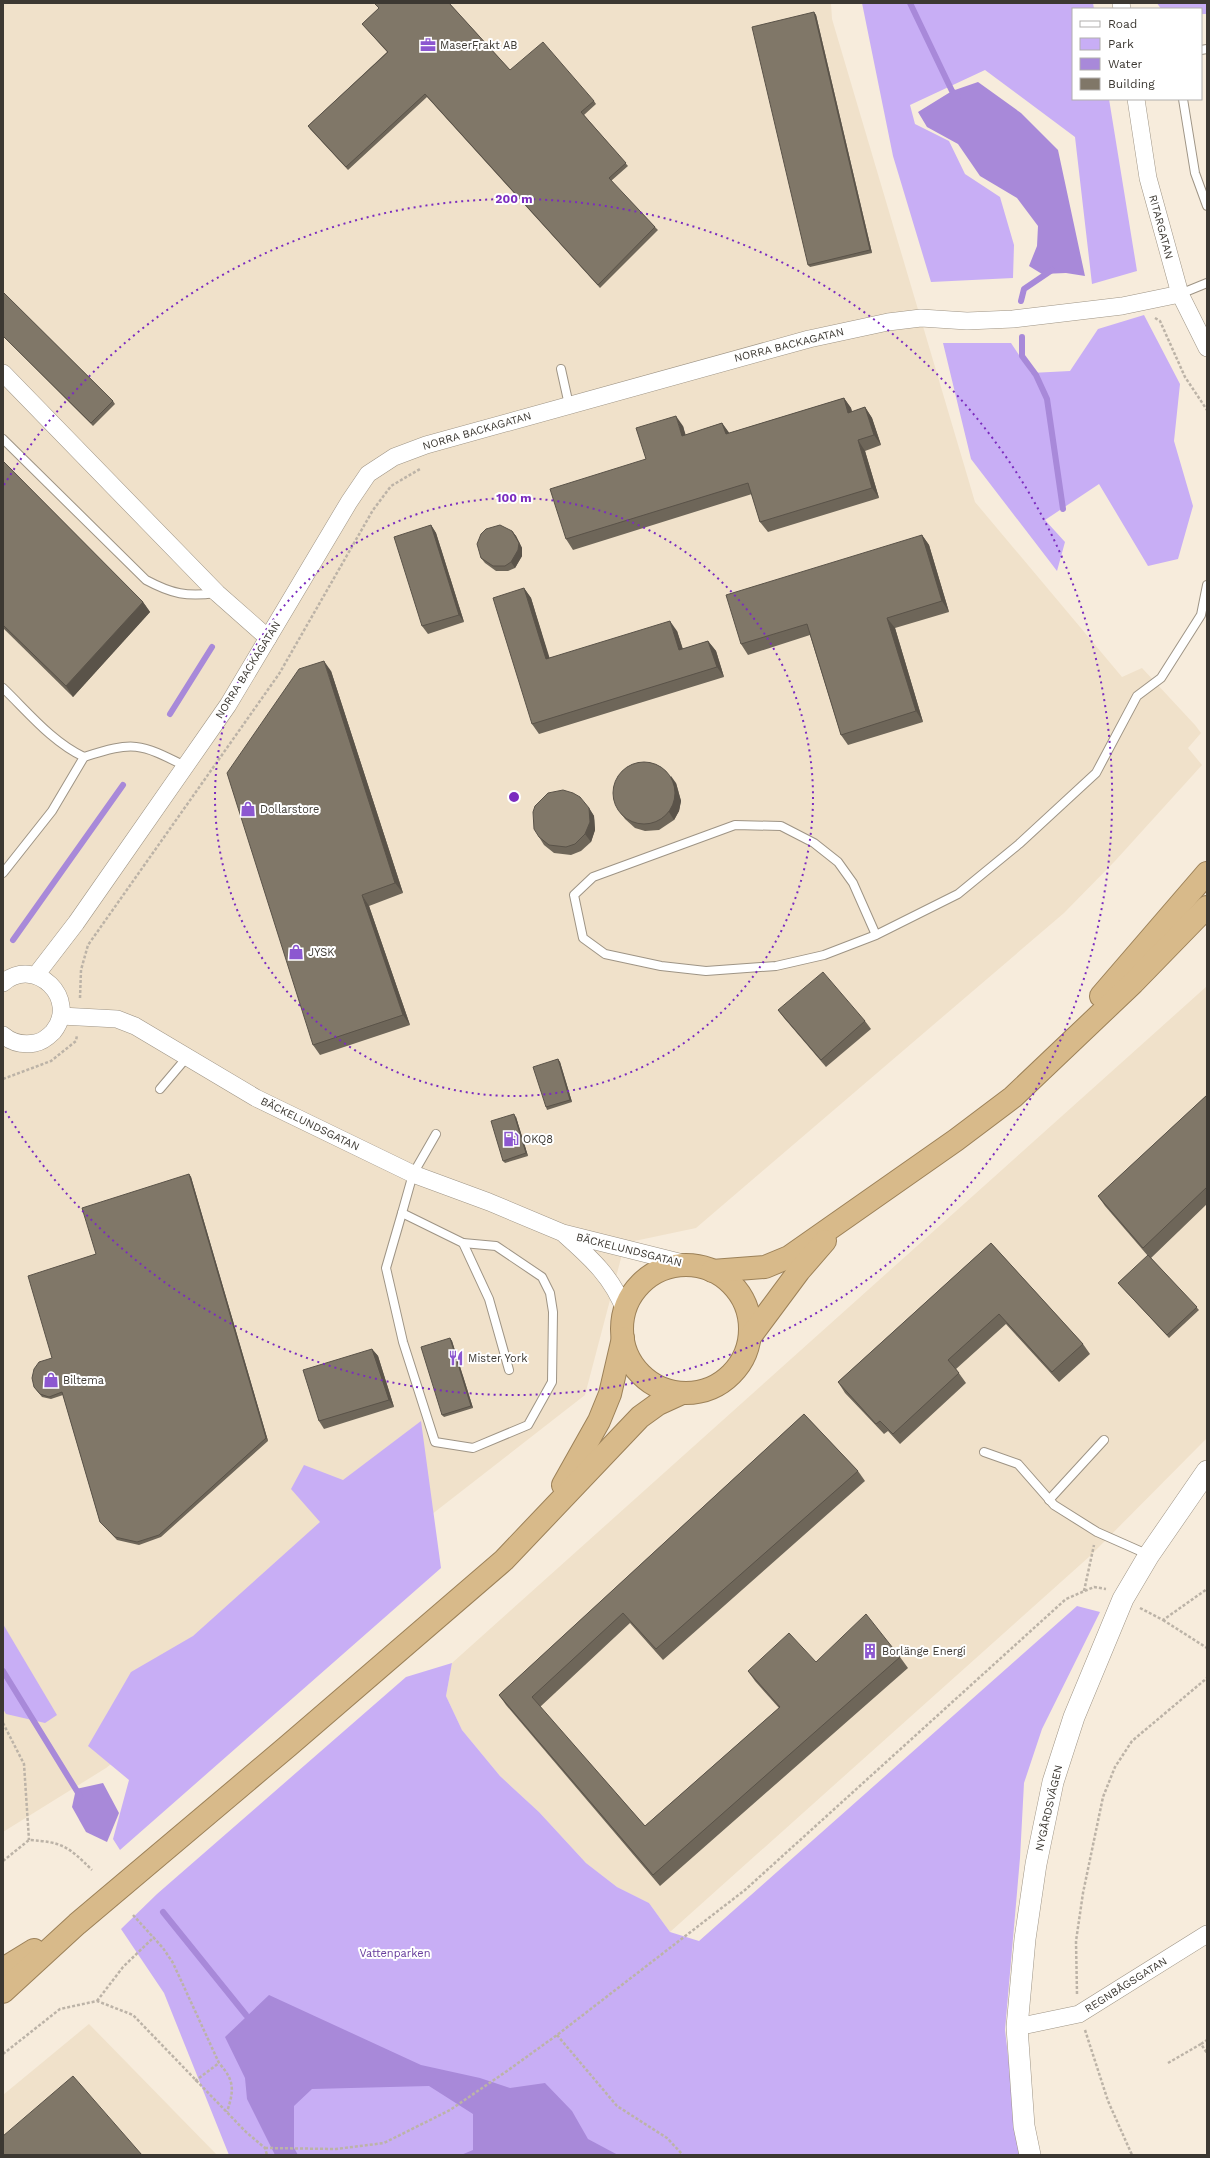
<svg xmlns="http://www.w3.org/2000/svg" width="1210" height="2158" font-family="'Work Sans',sans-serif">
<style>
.built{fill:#f0e1ca}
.green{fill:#c8aef5}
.water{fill:#a889d9}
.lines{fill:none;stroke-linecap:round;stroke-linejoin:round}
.stream{stroke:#a889d9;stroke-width:6}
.service-casing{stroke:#9e9485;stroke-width:10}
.minor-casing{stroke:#9e9485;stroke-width:18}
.tertiary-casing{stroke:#9e9485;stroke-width:22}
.trunk-casing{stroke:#9c8158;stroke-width:24}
.path{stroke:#bcb3a7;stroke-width:2.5;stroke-dasharray:3 2;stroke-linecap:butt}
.service{stroke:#fff;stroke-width:8}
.minor{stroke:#fff;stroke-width:17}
.tertiary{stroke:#fff;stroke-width:21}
.trunk{stroke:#d8ba8a;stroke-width:22}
.wall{fill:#6e6659}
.shaded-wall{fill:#5a5349}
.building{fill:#807768;stroke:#5a5349}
.ring{fill:none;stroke:#7b2cbf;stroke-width:2;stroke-dasharray:2 4}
.labels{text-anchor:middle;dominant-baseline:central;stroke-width:4;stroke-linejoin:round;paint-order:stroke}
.poi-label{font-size:11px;fill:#3c3832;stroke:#fff;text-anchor:start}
.street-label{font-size:11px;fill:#3c3832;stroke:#fff}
.park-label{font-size:11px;fill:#673d9c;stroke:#fff}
.centre{fill:#7b2cbf;stroke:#fff;stroke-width:2}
.ring-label{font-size:12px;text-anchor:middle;font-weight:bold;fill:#7b2cbf;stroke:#fff;stroke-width:4;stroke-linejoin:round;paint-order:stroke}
</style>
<rect width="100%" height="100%" fill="#f7ecdc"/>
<g class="built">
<polygon points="3,3 831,3 832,19 975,502 1122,677 1142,668 1195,725 1201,733 1188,748 1202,765 1115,861 1064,913 696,1228 625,1243 585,1395 106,1768 3,1832"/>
<polygon points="1207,986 1207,1438 1090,1556 670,1932 649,1903 617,1887 586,1863 539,1812 500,1776 462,1730 446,1696 452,1663"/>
<polygon points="89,2024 217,2155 3,2155 3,2095"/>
</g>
<g class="green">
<polygon points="862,3 1093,3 1094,9 1073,9 1073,99 1109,99 1137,271 1092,284 1075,137 985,70 910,105 915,124 949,141 965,174 1000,197 1014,245 1013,278 931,282 893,156"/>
<polygon points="1157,3 1207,3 1207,14 1201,14 1201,9 1161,9"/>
<polygon points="1144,315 1180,384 1174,441 1193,506 1178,559 1148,566 1099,484 1045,520 1065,542 1057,571 971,459 943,343 1011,343 1031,373 1070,371 1098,329"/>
<polygon points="421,1421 441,1568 120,1850 113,1839 129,1780 88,1746 131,1672 193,1636 320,1522 291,1489 304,1465 343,1480"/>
<polygon points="1077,1606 1100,1612 1042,1729 1024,1783 1020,1858 1005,2030 1015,2115 1023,2155 229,2155 164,1993 121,1929 157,1894 406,1677 452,1663 446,1696 462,1730 500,1776 539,1812 586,1863 617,1887 649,1903 670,1932 699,1941"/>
<polygon points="3,1624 57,1715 45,1723 6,1714 3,1709"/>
</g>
<g class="water">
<polygon points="978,82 1021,113 1058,150 1085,276 1066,273 1042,274 1029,266 1037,246 1038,226 1017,198 980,176 958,144 927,127 918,112 952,91"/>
<polygon points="103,1783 119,1813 107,1842 86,1832 72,1807 76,1789"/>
<polygon points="269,1995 421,2065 480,2078 510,2088 545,2083 572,2111 588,2139 618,2155 461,2155 473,2150 473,2114 429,2086 312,2089 294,2106 294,2148 298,2155 275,2155 247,2099 245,2078 225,2037"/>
</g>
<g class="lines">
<g class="stream">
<polyline points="910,3 952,91 958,96"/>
<polyline points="1021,301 1024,289 1052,270"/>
<polyline points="1022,337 1022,356 1036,375 1047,399 1063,509"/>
<polyline points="170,714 212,647"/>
<polyline points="13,940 123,785"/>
<polyline points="3,1671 80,1796"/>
<polyline points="163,1912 246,2015"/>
</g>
<defs>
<g id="service">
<polyline points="1201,50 1207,49"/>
<polyline points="1183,99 1195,173 1207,206"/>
<polyline points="1180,294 1207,283"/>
<polyline points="561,369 569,405"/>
<path d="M3 439 146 580C172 594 187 597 216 593"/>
<path d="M3 688C28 712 52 742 84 757 134 741 139 743 185 766"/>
<polyline points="3,873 52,811 84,757"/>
<polyline points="876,935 853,883 838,862 814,843 781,826 735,825 593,877 574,895 583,938 605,954 661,966 706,971 776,966 824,955 876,935 958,894 1019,844 1096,773 1137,696 1161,678 1201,615 1207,585"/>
<polyline points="160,1089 188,1056"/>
<polyline points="436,1134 413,1174 402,1213 463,1243 489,1299 509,1370"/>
<polyline points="402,1213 386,1268 403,1342 435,1442 473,1448 528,1425 552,1382 553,1312 550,1293 542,1277 496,1246 463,1243"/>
<polyline points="984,1452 1018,1464 1054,1505 1097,1532 1149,1555"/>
<polyline points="1049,1500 1104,1440"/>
</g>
<g id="minor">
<polyline points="1121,3 1122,9"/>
<polyline points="1136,99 1148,178 1180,294 1207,348"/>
<polyline points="3,373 217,593 268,638"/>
<polyline points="36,975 76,923 228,705 349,502 368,474 394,457 426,445 809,339 888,322 921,318 967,321 1013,319 1122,306 1180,294"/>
<path d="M3 983C35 955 80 999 53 1032 48 1037 42 1042 35 1043 23 1045 12 1043 3 1035"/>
<polyline points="61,1016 117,1019 135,1026 256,1098 413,1174 489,1202 563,1233 695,1266"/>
<path d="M565 1235C591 1258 613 1278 625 1311"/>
<polyline points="1017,2027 1079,2014 1207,1934"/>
</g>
<polyline id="tertiary" points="1030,2155 1024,2126 1017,2027 1025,1939 1036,1864 1053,1782 1074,1717 1123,1599 1149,1555 1207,1471"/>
<g id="trunk">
<polyline points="1101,996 1207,873"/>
<circle cx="686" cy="1329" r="64"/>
<polyline points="712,1271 765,1267 789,1257 956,1140 1013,1097 1133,983 1207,907"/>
<polyline points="750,1337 799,1271 825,1241"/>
<polyline points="563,1485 599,1421 610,1394 623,1338"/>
<polyline points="3,1969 34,1950"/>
<polyline points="3,1992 77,1924 288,1746 504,1560 640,1417 658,1404 682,1393"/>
</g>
</defs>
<use href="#service" class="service-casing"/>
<use href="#minor" class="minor-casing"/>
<use href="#tertiary" class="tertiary-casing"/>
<use href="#trunk" class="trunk-casing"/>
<g class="path">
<polyline points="1155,318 1160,321 1185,377 1207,410"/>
<polyline points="80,998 81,970 88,945 279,674 373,510 391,486 420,469"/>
<polyline points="3,1079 51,1061 76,1041 77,1035"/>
<polyline points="1084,1591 1094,1545"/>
<polyline points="1140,1608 1163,1620 1207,1589"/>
<polyline points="1163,1620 1207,1648"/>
<polyline points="3,1723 24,1764 29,1840"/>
<path d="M3 1861 29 1840C62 1842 68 1846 92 1870"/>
<path d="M133 1915 163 1948 173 1963 219 2063C235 2081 234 2090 227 2112"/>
<polyline points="1077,1994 1076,1941 1083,1893 1103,1797 1115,1767 1132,1741 1207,1678"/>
<polyline points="97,2001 123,1967 154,1937"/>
<polyline points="1085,2030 1108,2101 1132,2155"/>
<polyline points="557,2035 617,2106 667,2138 683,2155"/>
<polyline points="1201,2044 1207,2040"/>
<polyline points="3,2054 60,2009 97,2001 133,2015 246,2132 265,2148 267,2155"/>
<polyline points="1168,2063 1201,2044 1207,2053"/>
<polyline points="195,2081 219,2063"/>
<polyline points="265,2148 336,2149 384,2143 450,2110 507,2071 557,2035 745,1890 1066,1599 1094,1587 1106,1589"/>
</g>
<use href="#service" class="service"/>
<use href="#minor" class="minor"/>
<use href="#tertiary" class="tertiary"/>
<use href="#trunk" class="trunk"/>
</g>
<g class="wall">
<polygon points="374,3 449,3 510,70 594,101 596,104 584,115 628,166 611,181 655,227 658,230 600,288 427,97 348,170 310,129 308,126 387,52 362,24 379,8"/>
<polygon points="814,12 816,15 872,253 810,267 808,265"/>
<polygon points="3,292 113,401 115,404 93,426 3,336"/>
<polygon points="844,398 851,408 852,412 865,407 872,418 881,445 865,451 879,498 768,532 760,522 752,494 573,550 566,539 646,459 683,426 685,435 722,423 729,433"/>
<polygon points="3,461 143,602 150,612 73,697 3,628"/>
<polygon points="431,525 436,533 464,622 428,634 422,626"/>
<polygon points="512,531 516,536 522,548 522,556 515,568 508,571 496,571 485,563 481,558"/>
<polygon points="922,535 929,545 949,612 895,628 923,722 848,745 841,735 810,635 748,655 741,644"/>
<polygon points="524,588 531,598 549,658 677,631 683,649 708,641 716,651 724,677 539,734 532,724"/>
<polygon points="331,671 403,893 369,906 410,1025 320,1055 313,1045"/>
<polygon points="676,783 681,801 679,811 674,820 659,830 645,831 635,828 625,819 620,812"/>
<polygon points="589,808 594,816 595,830 591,842 581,851 571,855 554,853 544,845 539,837"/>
<polygon points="778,1010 865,1021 871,1029 826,1067 784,1018"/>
<polygon points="558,1059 560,1062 572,1102 547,1110 546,1107"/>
<polygon points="1207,1095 1207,1204 1151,1258 1199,1310 1169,1338 1118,1283 1148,1256 1105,1206 1098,1196"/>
<polygon points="516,1117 528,1156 505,1163 503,1161"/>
<polygon points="189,1174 191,1177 268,1441 161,1537 139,1545 117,1540 100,1522 63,1395 51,1399 42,1397 34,1387 52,1358 96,1254"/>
<polygon points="991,1243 1083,1344 1090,1354 1059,1382 1006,1324 956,1369 966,1383 900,1444 888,1431 884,1434 845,1393 838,1382"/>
<polygon points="450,1338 452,1341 473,1408 444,1417 442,1415"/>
<polygon points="372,1349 378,1356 394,1407 324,1429 319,1421"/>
<polygon points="804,1414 858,1471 865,1481 663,1660 630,1623 540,1707 645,1826 779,1708 755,1681 748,1671 816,1662 900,1657 908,1668 660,1886 506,1705 499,1695"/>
</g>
<g class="shaded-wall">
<polygon points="814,12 816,15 872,253 870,250"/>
<polygon points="844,398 851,408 855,423 848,413"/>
<polygon points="865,407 872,418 881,445 874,435"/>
<polygon points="676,416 683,426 689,446 682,436"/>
<polygon points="722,423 730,434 726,434"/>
<polygon points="858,440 865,451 879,498 872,488"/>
<polygon points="431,525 436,533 464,622 459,615"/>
<polygon points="512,531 516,536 522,548 522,556 515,568 511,562"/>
<polygon points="922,535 929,545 949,612 942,601"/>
<polygon points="524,588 531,598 553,669 546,659"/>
<polygon points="143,602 150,612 73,697 66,686"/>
<polygon points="887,618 895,628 923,722 916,711"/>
<polygon points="670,621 677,631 686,660 679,650"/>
<polygon points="708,641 716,651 724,677 717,667"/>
<polygon points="324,661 331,671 403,893 395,883"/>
<polygon points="671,776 676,783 681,801 679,811 674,820 669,812"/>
<polygon points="589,808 594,816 595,830 591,842 585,834"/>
<polygon points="362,895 369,906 410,1025 403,1015"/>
<polygon points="558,1059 560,1062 572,1102 570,1100"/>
<polygon points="514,1114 516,1117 528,1156 526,1153"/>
<polygon points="189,1174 191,1177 268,1441 266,1438"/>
<polygon points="450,1338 452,1341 473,1408 471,1406"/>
<polygon points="372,1349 378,1356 394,1407 389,1400"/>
</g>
<g class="building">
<polygon points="374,3 449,3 510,70 543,42 594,101 581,112 626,163 609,178 655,227 598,285 425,94 346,167 308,126 388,52 362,24 379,8"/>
<polygon points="814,12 870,250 808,265 752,27"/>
<polygon points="3,292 113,401 91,423 3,336"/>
<polygon points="844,398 848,413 865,407 874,435 858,440 872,488 760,522 748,483 566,539 550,489 646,459 636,428 676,416 682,436 722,423 726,434"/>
<polygon points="3,461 143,602 66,686 3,625"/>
<polygon points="431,525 459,615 422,626 394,537"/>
<polygon points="500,525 512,531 519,543 518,550 511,562 505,566 493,566 481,558 477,544 481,534 486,529"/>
<polygon points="922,535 942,601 887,618 916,711 841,735 807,624 741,644 726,595"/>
<polygon points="524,588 546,659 670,621 679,650 708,641 717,667 532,724 493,598"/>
<polygon points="324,661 395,883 362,895 403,1015 313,1045 227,773 299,669"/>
<circle cx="644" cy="793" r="31"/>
<polygon points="563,790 573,793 580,797 589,808 590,822 585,834 575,844 566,847 549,845 539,837 534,829 533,812 535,806 548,793"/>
<polygon points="823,972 865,1021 821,1060 778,1010"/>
<polygon points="558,1059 570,1100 546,1107 533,1067"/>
<polygon points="1207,1095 1207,1187 1143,1248 1098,1196"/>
<polygon points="514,1114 526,1153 503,1161 491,1121"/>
<polygon points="189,1174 266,1438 159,1535 137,1542 115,1537 100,1522 62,1392 49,1397 40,1394 34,1387 32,1378 34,1369 39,1362 52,1358 28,1276 96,1254 82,1208"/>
<polygon points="991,1243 1083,1344 1052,1372 999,1314 948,1360 959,1373 893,1434 880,1421 876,1424 838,1382"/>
<polygon points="1148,1255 1197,1307 1167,1335 1118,1283"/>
<polygon points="450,1338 471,1406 442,1415 421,1347"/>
<polygon points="372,1349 389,1400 319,1421 303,1370"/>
<polygon points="804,1414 858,1471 656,1649 623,1613 532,1697 645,1826 780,1707 748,1671 789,1633 816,1662 866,1614 900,1657 653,1875 499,1695"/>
<polygon points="73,2076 142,2155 3,2155 3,2136"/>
</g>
<g class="ring">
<circle cx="514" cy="797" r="299"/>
<path d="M4 485A598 598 0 1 1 4 1109"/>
</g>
<defs>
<symbol id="office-bare" viewBox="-9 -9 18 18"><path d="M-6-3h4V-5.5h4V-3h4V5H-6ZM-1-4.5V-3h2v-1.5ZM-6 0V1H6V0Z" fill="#8c57d0" stroke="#fff" stroke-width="2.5" paint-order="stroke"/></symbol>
<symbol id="shop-bare" viewBox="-9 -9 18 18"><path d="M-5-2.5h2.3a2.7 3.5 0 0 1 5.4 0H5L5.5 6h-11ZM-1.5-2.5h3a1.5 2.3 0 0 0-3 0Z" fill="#8c57d0" stroke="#fff" stroke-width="2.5" paint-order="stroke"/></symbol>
<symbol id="fuel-bare" viewBox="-9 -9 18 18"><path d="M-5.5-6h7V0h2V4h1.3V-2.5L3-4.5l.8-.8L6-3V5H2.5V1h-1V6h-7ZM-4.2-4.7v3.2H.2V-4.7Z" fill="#8c57d0" stroke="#fff" stroke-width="2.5" paint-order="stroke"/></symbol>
<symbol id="restaurant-bare" viewBox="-9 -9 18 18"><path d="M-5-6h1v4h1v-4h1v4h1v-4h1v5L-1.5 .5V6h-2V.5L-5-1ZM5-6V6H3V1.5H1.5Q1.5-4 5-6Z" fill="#8c57d0" stroke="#fff" stroke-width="2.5" paint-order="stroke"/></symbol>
<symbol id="building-bare" viewBox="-9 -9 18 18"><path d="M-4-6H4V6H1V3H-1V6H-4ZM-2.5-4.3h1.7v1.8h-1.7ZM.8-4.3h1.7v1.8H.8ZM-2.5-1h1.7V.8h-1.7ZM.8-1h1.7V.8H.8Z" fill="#8c57d0" stroke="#fff" stroke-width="2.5" paint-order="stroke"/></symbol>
</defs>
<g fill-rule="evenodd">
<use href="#office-bare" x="417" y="34" width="22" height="22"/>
<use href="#shop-bare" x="237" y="798" width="22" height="22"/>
<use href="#shop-bare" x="285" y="941" width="22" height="22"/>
<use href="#fuel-bare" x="500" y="1128" width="22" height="22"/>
<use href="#restaurant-bare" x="445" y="1347" width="22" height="22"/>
<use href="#shop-bare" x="40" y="1369" width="22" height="22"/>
<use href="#building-bare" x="859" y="1640" width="22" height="22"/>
</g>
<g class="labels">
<g class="poi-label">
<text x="440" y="45">MaserFrakt AB</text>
<text x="260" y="809">Dollarstore</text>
<text x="308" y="952">JYSK</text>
<text x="523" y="1139">OKQ8</text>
<text x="468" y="1358">Mister York</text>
<text x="63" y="1380">Biltema</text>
<text x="882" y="1651">Borlänge Energi</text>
</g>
<g class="street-label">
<text transform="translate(1161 227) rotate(75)">RITARGATAN</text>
<text transform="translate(789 345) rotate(-14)">NORRA BACKAGATAN</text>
<text transform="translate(477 431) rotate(-16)">NORRA BACKAGATAN</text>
<text transform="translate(248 670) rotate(-58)">NORRA BACKAGATAN</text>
<text transform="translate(310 1124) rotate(26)">BÄCKELUNDSGATAN</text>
<text transform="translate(629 1250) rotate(14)">BÄCKELUNDSGATAN</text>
<text transform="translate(1049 1808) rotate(-77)">NYGÅRDSVÄGEN</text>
<text transform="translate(1126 1985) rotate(-32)">REGNBÅGSGATAN</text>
</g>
<g class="park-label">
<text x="395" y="1953">Vattenparken</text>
</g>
</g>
<circle cx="514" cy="797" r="6" class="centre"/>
<g class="ring-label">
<text x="514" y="203">200 m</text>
<text x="514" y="502">100 m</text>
</g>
<rect width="1210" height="2158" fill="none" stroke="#3c3832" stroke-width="8"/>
<rect x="1072" y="8" width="130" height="92" fill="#ffffff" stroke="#b1afad"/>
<rect x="1080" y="21" width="20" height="6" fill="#ffffff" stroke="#b1afad"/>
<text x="1108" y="28" font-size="12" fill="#3c3832">Road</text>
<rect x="1080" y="38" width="20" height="12" fill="#c8aef5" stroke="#b1afad"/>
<text x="1108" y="48" font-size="12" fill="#3c3832">Park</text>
<rect x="1080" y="58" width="20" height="12" fill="#a889d9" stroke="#b1afad"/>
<text x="1108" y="68" font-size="12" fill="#3c3832">Water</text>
<rect x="1080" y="78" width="20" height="12" fill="#807768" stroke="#b1afad"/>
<text x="1108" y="88" font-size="12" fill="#3c3832">Building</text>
</svg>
